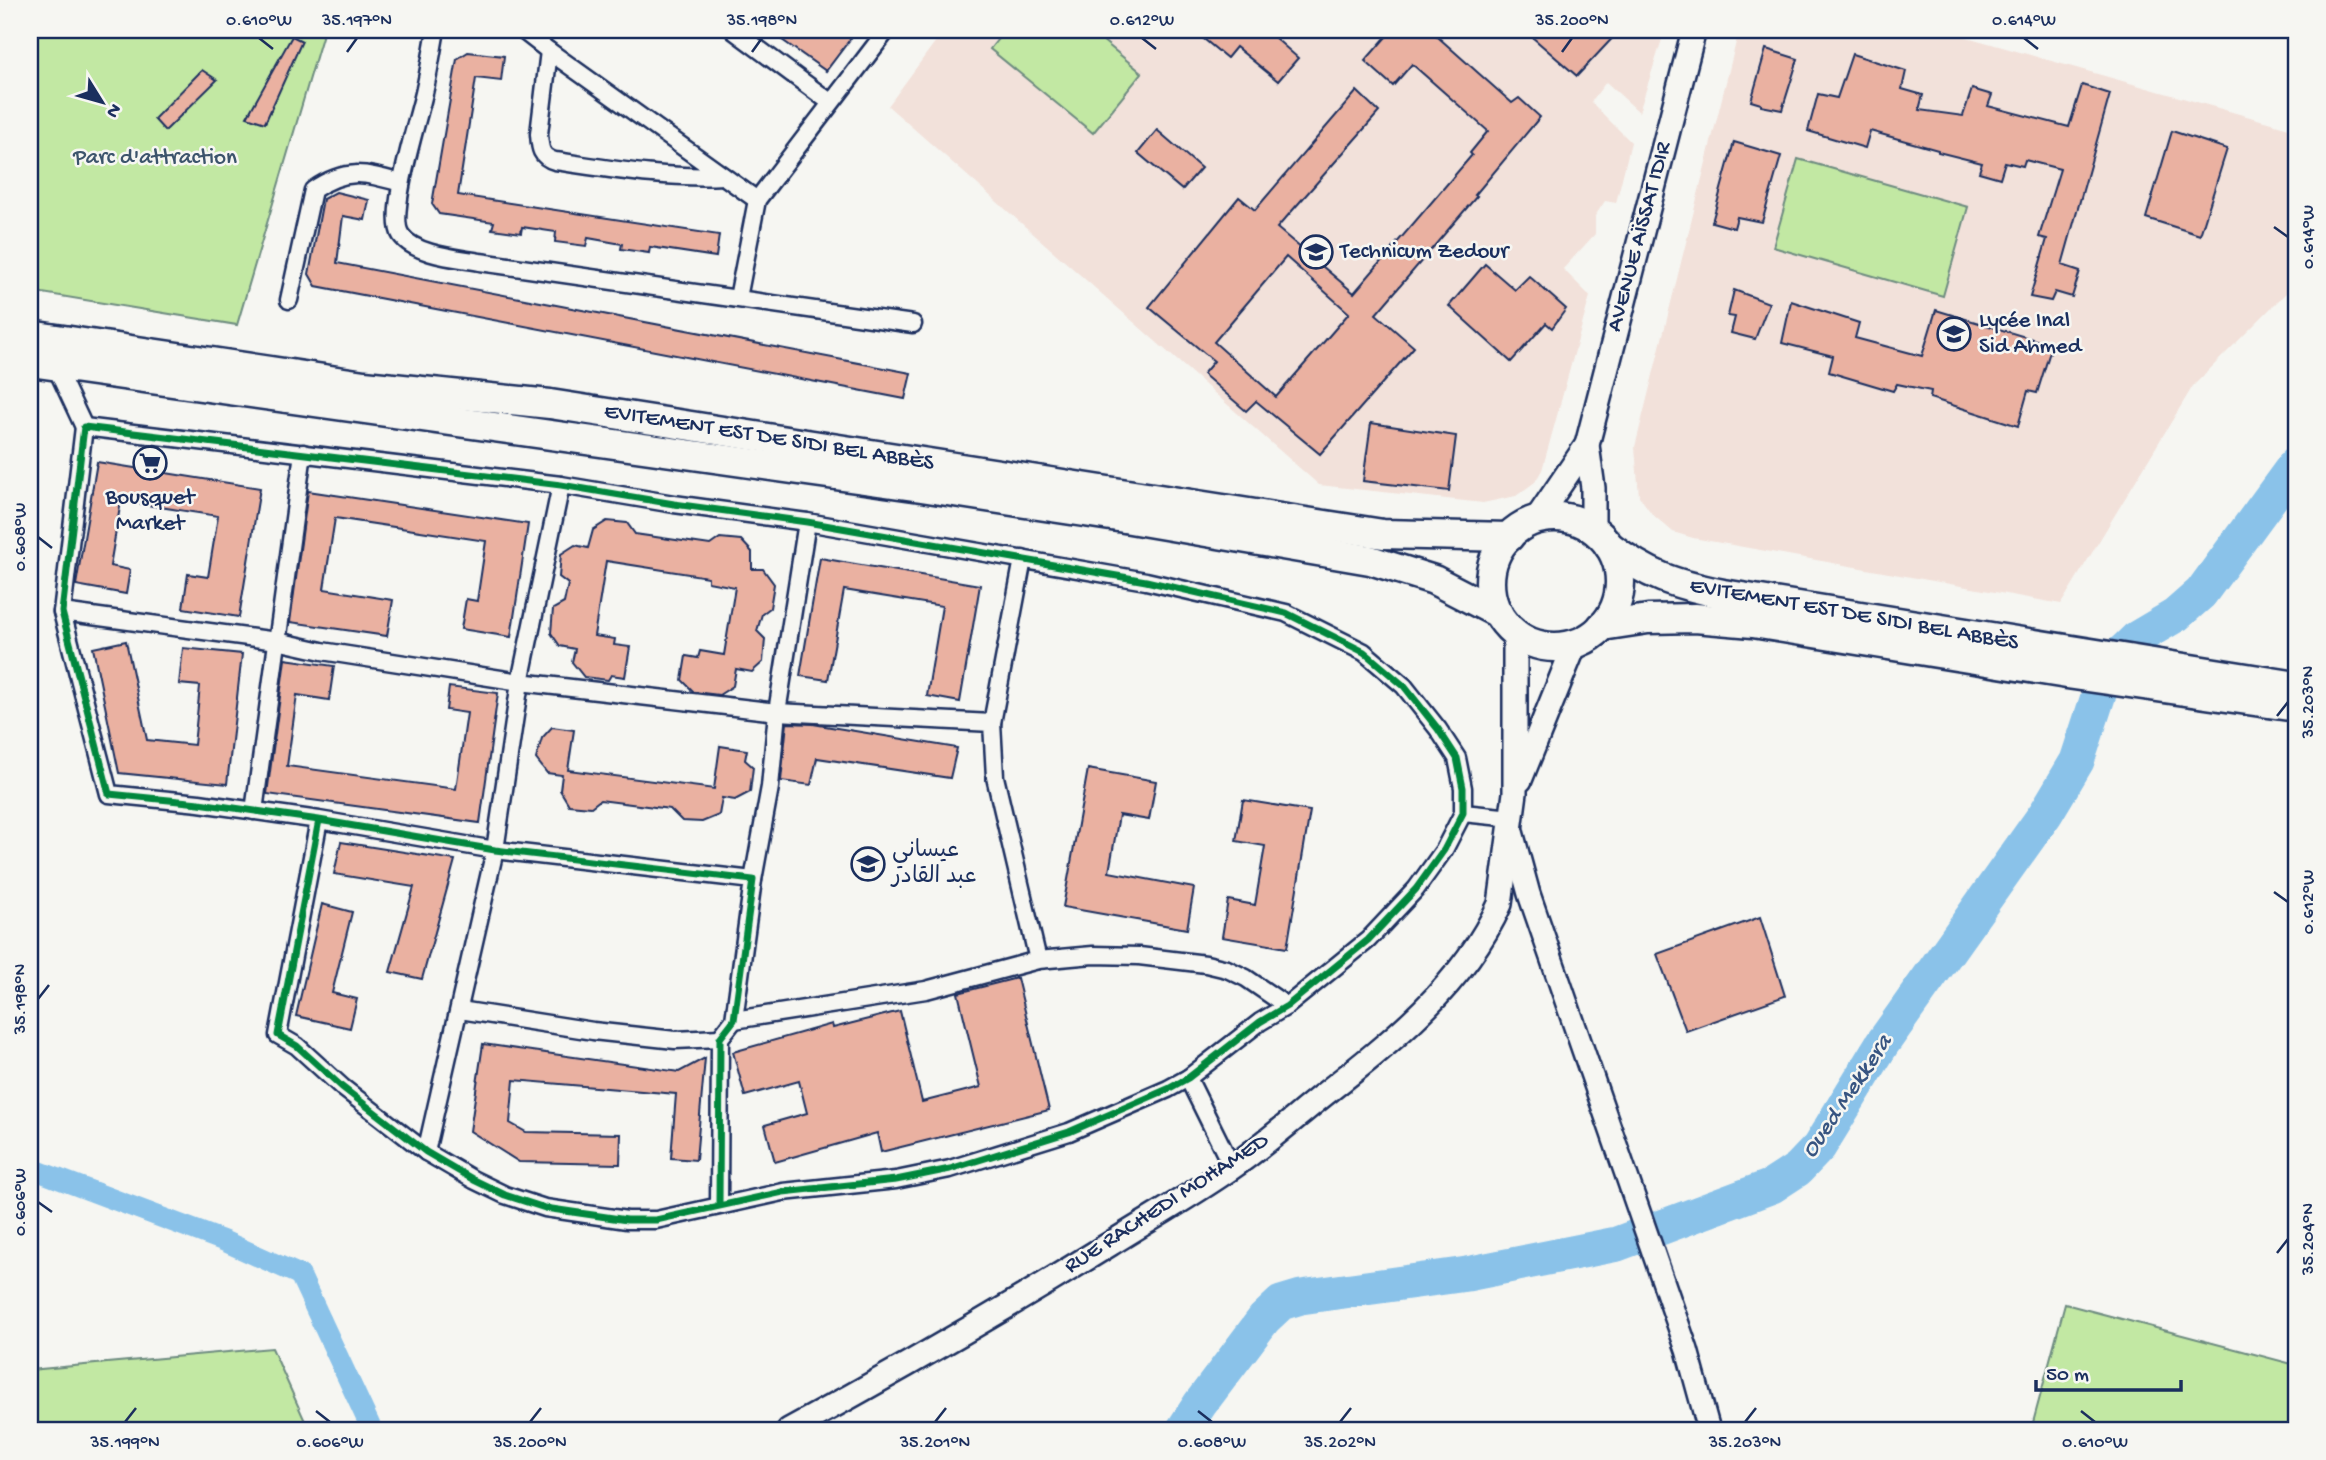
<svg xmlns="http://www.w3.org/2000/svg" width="2326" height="1460" font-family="'Gochi Hand','Playpen Sans Arabic',sans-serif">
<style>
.built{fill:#f2e1da}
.green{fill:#c2e8a3;stroke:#6e8c80;stroke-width:2}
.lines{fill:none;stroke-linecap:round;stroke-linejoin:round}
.canal{stroke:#8ac2e9;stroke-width:21}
.river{stroke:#8ac2e9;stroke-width:35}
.building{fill:#eab1a1;stroke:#1b2f5e;stroke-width:2;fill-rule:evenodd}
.minor-casing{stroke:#1b2f5e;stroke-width:21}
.tertiary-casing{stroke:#1b2f5e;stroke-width:26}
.secondary-casing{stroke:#1b2f5e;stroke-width:28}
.trunk-casing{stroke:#1b2f5e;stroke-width:33}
.minor{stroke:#f6f6f2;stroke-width:16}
.tertiary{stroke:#f6f6f2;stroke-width:21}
.secondary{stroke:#f6f6f2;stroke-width:23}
.trunk{stroke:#f6f6f2;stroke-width:28}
.cycleway-casing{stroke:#f6f6f2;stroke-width:11}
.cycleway{stroke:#00873e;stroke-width:7}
.ticks{fill:none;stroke:#1b2f5e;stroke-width:2.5}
.labels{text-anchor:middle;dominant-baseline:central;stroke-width:5;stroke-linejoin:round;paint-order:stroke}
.park-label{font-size:23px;fill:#3c546c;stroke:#f6f6f2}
.street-label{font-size:23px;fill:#1b2f5e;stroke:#f6f6f2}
.poi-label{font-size:23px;fill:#1b2f5e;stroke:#f6f6f2;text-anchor:start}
.water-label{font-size:24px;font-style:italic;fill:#375481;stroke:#f6f6f2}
.neatline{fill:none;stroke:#1b2f5e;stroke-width:2.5}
.ticks-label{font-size:18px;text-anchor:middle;fill:#1b2f5e}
</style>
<rect width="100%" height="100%" fill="#f6f6f2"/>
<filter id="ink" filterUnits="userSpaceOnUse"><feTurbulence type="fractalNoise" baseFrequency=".0143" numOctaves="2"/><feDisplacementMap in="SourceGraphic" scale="14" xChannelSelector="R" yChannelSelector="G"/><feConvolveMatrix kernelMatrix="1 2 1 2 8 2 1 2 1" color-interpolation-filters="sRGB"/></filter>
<g filter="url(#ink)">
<g class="built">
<polygon points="944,30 1665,30 1639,112 1606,82 1591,102 1631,142 1616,203 1605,201 1595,216 1595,234 1563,269 1590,296 1542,470 1535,482 1516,496 1483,503 1319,485 888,106"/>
<polygon points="1739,30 1942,30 2296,130 2296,283 2193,386 2061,604 1693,538 1673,532 1652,514 1639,496 1635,447"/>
</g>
<g class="green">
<polygon points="30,30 324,30 237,325 30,291"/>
<polygon points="1005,30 1090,30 1142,73 1093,133 990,49"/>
<polygon points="1798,159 1968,207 1943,296 1773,247"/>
<polygon points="2065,1304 2296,1365 2296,1430 2031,1430"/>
<polygon points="272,1348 309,1430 30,1430 30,1370"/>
</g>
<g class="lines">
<polyline class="canal" points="30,1168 224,1241 300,1275 372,1430"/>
<polyline class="river" points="1183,1430 1200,1404 1264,1319 1281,1303 1301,1297 1467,1274 1617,1244 1772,1186 1798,1169 1819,1147 1882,1044 2046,813 2077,761 2108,666 2137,638 2176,615 2201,593 2296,463"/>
</g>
<g class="building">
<polygon points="768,30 857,30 826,71"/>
<polygon points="1193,30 1266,30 1298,58 1278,81 1236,47 1227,58"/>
<path d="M1392 30H1430L1512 103 1519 98 1540 117 1475 195 1477 196 1376 314 1414 347 1320 454 1256 401 1246 411 1203 374 1214 361 1149 307 1239 197 1255 210 1357 91 1379 112 1277 228 1354 293 1472 155 1470 153 1488 131 1412 64 1393 86 1365 61ZM1286 257 1349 313 1276 397 1214 342Z"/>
<polygon points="1524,30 1620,30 1577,76"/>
<polygon points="292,36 302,41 265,123 247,117"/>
<polygon points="1766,49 1798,59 1782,110 1761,106 1761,104 1751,101"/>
<polygon points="468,52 504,56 501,81 476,78 458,195 719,235 716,257 650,247 649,253 621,249 622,244 588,238 586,246 555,242 556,232 522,227 521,233 492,229 494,222 439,214 432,204 457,59"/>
<polygon points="1852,54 1906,71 1902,89 1923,95 1919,110 1963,116 1972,89 1992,95 1988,106 2069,127 2082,85 2110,94 2062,265 2080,271 2072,297 2055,292 2051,301 2030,297 2047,239 2039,237 2060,169 2025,160 2023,166 2005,162 2000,178 1979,172 1982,163 1938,152 1938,150 1870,131 1865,148 1808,131 1818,94 1837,98"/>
<polygon points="202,70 217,80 165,131 154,119"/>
<polygon points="1157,130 1201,168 1182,190 1138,153"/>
<polygon points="2172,131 2227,149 2200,235 2146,218"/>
<polygon points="1734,142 1781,156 1762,222 1737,217 1734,228 1712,222"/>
<polygon points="336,192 369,200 365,220 343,216 337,263 911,373 905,399 316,286 309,274 323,199"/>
<polygon points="1485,264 1515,290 1529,276 1566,309 1552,328 1546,323 1511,362 1449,306"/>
<polygon points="1734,290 1769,303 1755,339 1731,333 1735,317 1728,316"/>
<polygon points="1791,301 1859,323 1855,338 1922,356 1936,310 2052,345 2037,393 2028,391 2018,426 1930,398 1931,391 1897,384 1893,391 1829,372 1833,356 1782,343"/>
<polygon points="1371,423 1456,436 1449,491 1363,481"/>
<polygon points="97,462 260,488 239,617 183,608 188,574 208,577 218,516 121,501 110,566 130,570 126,594 76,585"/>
<polygon points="308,491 528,524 511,637 461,629 466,599 477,601 486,541 335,518 324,589 393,600 387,636 290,622"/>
<polygon points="607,521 627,523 635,534 710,545 720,538 741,540 752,552 752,569 763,569 774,584 770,608 762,614 757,631 765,639 763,662 752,672 736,669 733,686 719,695 694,692 682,680 686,656 698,658 700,651 724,655 735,587 708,582 708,577 606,561 594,636 615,639 614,645 630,647 625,677 611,675 608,680 584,677 572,662 575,649 560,646 551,633 553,609 564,603 568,584 559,577 561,554 575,545 588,548 593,530"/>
<polygon points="820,558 980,585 960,702 927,696 942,606 844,590 828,680 800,676"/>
<polygon points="126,641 147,740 194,745 200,686 179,684 183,648 242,654 227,784 119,773 93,648"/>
<polygon points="285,659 334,666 329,700 297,695 287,766 456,789 467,713 446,710 449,687 498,693 480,823 267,794"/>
<polygon points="787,723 813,724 957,748 950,778 817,758 811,785 781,781"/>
<polygon points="552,727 574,730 568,770 714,789 720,746 747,750 745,760 753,767 750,792 735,800 722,798 719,815 702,822 682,821 670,809 600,800 591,807 569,805 560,790 562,775 547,773 536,759 542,738"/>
<polygon points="1088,769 1156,781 1149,820 1119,815 1109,872 1194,888 1187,929 1063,907"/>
<polygon points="1243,800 1310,811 1287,948 1222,937 1228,900 1255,905 1265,846 1236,841"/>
<polygon points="341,842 455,860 422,979 390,972 414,887 334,874"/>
<polygon points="322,904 352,912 332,993 357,999 350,1028 296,1016"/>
<polygon points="1760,917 1785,996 1686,1031 1657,954"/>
<polygon points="1017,978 1049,1110 881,1152 877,1133 775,1162 765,1125 807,1113 799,1081 745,1096 733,1052 832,1024 833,1028 900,1011 922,1102 981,1087 958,993"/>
<polygon points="483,1044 679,1072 705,1058 696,1160 671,1158 676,1094 514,1080 510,1123 526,1132 621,1134 620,1164 519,1162 470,1131"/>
</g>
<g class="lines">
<defs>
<g id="minor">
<path d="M436 30C432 51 429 72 424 93 418 120 387 215 401 235 415 255 457 258 480 262L913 324"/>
<polyline points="522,30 549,51 757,200"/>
<polyline points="733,30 830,102"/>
<path d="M549 51 539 134C540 147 540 157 555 161 611 169 667 179 723 176"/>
<polyline points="738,298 757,200 887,30"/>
<path d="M289 300 313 190C346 167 365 173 401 183"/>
<polyline points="55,365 84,427"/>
<polyline points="561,485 520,682 777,712 992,723 995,777 1038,960 1093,955 1139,956 1206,964 1227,969 1246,978 1287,1006"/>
<polyline points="62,612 277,641 322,651 520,682 495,850 426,1152"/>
<polyline points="992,723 1023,559"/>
<polyline points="254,811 303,453"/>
<polyline points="1463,813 1512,818"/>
<polyline points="319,820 278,1035 297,1046 342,1087 426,1152 474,1180 505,1195 545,1208 627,1220 656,1220 783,1192 896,1180 950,1169 1069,1132 1168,1089 1188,1078 1260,1022 1287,1006 1368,940 1416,889 1444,850 1463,813 1463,788 1457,758 1438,729 1404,686 1364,652 1286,613 1146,581 807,522 674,504 561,485 84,427 62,612 109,794 199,803 319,820 495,850 753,880 734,1020 720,1038 719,1204"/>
<polyline points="753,880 770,787 777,712 807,522"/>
<polyline points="460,1010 593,1031 675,1040 720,1038"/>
<polyline points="734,1020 926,990 1038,960"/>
<polyline points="1188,1078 1232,1167"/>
</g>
<polyline id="tertiary" points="1511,828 1529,894 1687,1350 1709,1430"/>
<g id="secondary">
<polyline points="1536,520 1587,445"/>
<polyline points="1593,529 1593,488 1587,445 1694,30"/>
<polyline points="1520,780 1575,644"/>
<path d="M789 1430C898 1371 1005 1309 1110 1244 1150 1219 1192 1195 1231 1168 1263 1146 1292 1120 1322 1096 1391 1042 1463 986 1500 904L1515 793V634"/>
</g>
<g id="trunk">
<polyline points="30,335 364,385 550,404 1383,534 1509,537"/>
<polyline points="30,362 921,487 1124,518 1370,560 1434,580 1498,613"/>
<circle cx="1555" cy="582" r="65"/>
<path d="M1609 546C1649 576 1674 584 1723 594L2296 686"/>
<polyline points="1602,626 1648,619 1695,618 1753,623 2067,674 2296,707"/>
</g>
</defs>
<use href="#minor" class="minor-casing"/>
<use href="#tertiary" class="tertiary-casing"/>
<use href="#secondary" class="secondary-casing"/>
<use href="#trunk" class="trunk-casing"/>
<use href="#minor" class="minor"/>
<use href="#tertiary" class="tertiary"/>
<use href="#secondary" class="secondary"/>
<use href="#trunk" class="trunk"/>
<defs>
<polyline id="cycleway" points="319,820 278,1035 297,1046 342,1087 426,1152 474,1180 505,1195 545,1208 627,1220 656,1220 783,1192 896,1180 950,1169 1069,1132 1168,1089 1188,1078 1260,1022 1287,1006 1368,940 1416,889 1444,850 1463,813 1463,788 1457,758 1438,729 1404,686 1364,652 1286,613 1146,581 807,522 674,504 561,485 84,427 62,612 109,794 199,803 319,820 495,850 753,880 734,1020 720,1038 719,1204"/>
</defs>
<use href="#cycleway" class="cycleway-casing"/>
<use href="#cycleway" class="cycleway"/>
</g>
</g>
<path class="ticks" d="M259 38 273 49M1142 38 1156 49M2024 38 2038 49M347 52 357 38M752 52 762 38M1562 52 1572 38M2274 227 2288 237M38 537 52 548M2277 716 2288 702M2274 892 2288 902M38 999 49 985M38 1202 52 1212M2277 1253 2288 1239M316 1411 330 1422M1198 1411 1212 1422M2081 1411 2095 1422M125 1422 136 1408M530 1422 541 1408M935 1422 946 1408M1340 1422 1351 1408M1745 1422 1756 1408"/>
<defs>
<symbol id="school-ring" viewBox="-11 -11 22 22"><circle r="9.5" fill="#f6f6f2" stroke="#1b2f5e" stroke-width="1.5"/><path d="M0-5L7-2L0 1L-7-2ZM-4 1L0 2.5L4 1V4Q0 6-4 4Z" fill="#1b2f5e"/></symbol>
<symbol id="supermarket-ring" viewBox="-11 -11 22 22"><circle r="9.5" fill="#f6f6f2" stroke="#1b2f5e" stroke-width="1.5"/><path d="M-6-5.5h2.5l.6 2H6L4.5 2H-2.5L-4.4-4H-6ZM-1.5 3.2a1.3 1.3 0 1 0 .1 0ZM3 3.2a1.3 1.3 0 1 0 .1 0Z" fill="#1b2f5e"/></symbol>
</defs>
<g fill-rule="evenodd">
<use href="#school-ring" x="1297" y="233" width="38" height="38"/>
<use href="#school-ring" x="1935" y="315" width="38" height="38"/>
<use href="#supermarket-ring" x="131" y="444" width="38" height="38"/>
<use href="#school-ring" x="849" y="845" width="38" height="38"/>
</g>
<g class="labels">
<g class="park-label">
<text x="155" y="158">Parc d'attraction</text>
</g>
<g class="street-label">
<text transform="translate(1640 237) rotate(-75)">AVENUE AÏSSAT IDIR</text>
<text transform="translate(769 438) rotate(9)">EVITEMENT EST DE SIDI BEL ABBÈS</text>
<text transform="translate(1854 615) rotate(10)">EVITEMENT EST DE SIDI BEL ABBÈS</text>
<text transform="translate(1167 1204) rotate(-33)">RUE RACHEDI MOHAMED</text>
</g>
<g class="poi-label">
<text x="1340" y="252">Technicum Zedour</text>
<text x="1979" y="321">Lycée Inal<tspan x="1979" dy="26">Sid Ahmed</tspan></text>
<text x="150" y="498" text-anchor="middle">Bousquet<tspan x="150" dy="26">Market</tspan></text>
<text x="892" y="851">عيساني<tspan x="892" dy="26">عبد القادر</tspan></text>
</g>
<g class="water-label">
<text transform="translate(1848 1097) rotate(-56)">Oued Mekkera</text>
</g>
</g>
<rect width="2326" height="1460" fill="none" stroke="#f6f6f2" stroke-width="77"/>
<g transform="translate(102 102) rotate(127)" stroke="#f6f6f2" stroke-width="5" paint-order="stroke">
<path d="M0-5L12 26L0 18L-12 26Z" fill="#1b2f5e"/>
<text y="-10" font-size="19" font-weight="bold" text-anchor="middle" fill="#1b2f5e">N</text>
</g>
<path d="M2036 1380v10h145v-10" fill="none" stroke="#1b2f5e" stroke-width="3.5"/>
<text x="2046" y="1380" font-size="21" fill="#1b2f5e" stroke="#f6f6f2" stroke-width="5" paint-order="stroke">50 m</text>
<rect x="38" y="38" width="2250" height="1384" class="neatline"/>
<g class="ticks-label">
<text x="259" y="25">0.610°W</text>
<text x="357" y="25">35.197°N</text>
<text x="762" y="25">35.198°N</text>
<text x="1142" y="25">0.612°W</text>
<text x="1572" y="25">35.200°N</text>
<text x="2024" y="25">0.614°W</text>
<text transform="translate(2307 237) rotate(-90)" y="6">0.614°W</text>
<text transform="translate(19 537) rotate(-90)" y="6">0.608°W</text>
<text transform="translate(2307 702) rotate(-90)" y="6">35.203°N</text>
<text transform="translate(2307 902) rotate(-90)" y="6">0.612°W</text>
<text transform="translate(19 999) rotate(-90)" y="6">35.198°N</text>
<text transform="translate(19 1202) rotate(-90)" y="6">0.606°W</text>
<text transform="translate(2307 1239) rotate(-90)" y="6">35.204°N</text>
<text x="125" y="1447">35.199°N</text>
<text x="330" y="1447">0.606°W</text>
<text x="530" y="1447">35.200°N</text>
<text x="935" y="1447">35.201°N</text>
<text x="1212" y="1447">0.608°W</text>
<text x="1340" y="1447">35.202°N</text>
<text x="1745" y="1447">35.203°N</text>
<text x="2095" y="1447">0.610°W</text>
</g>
</svg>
